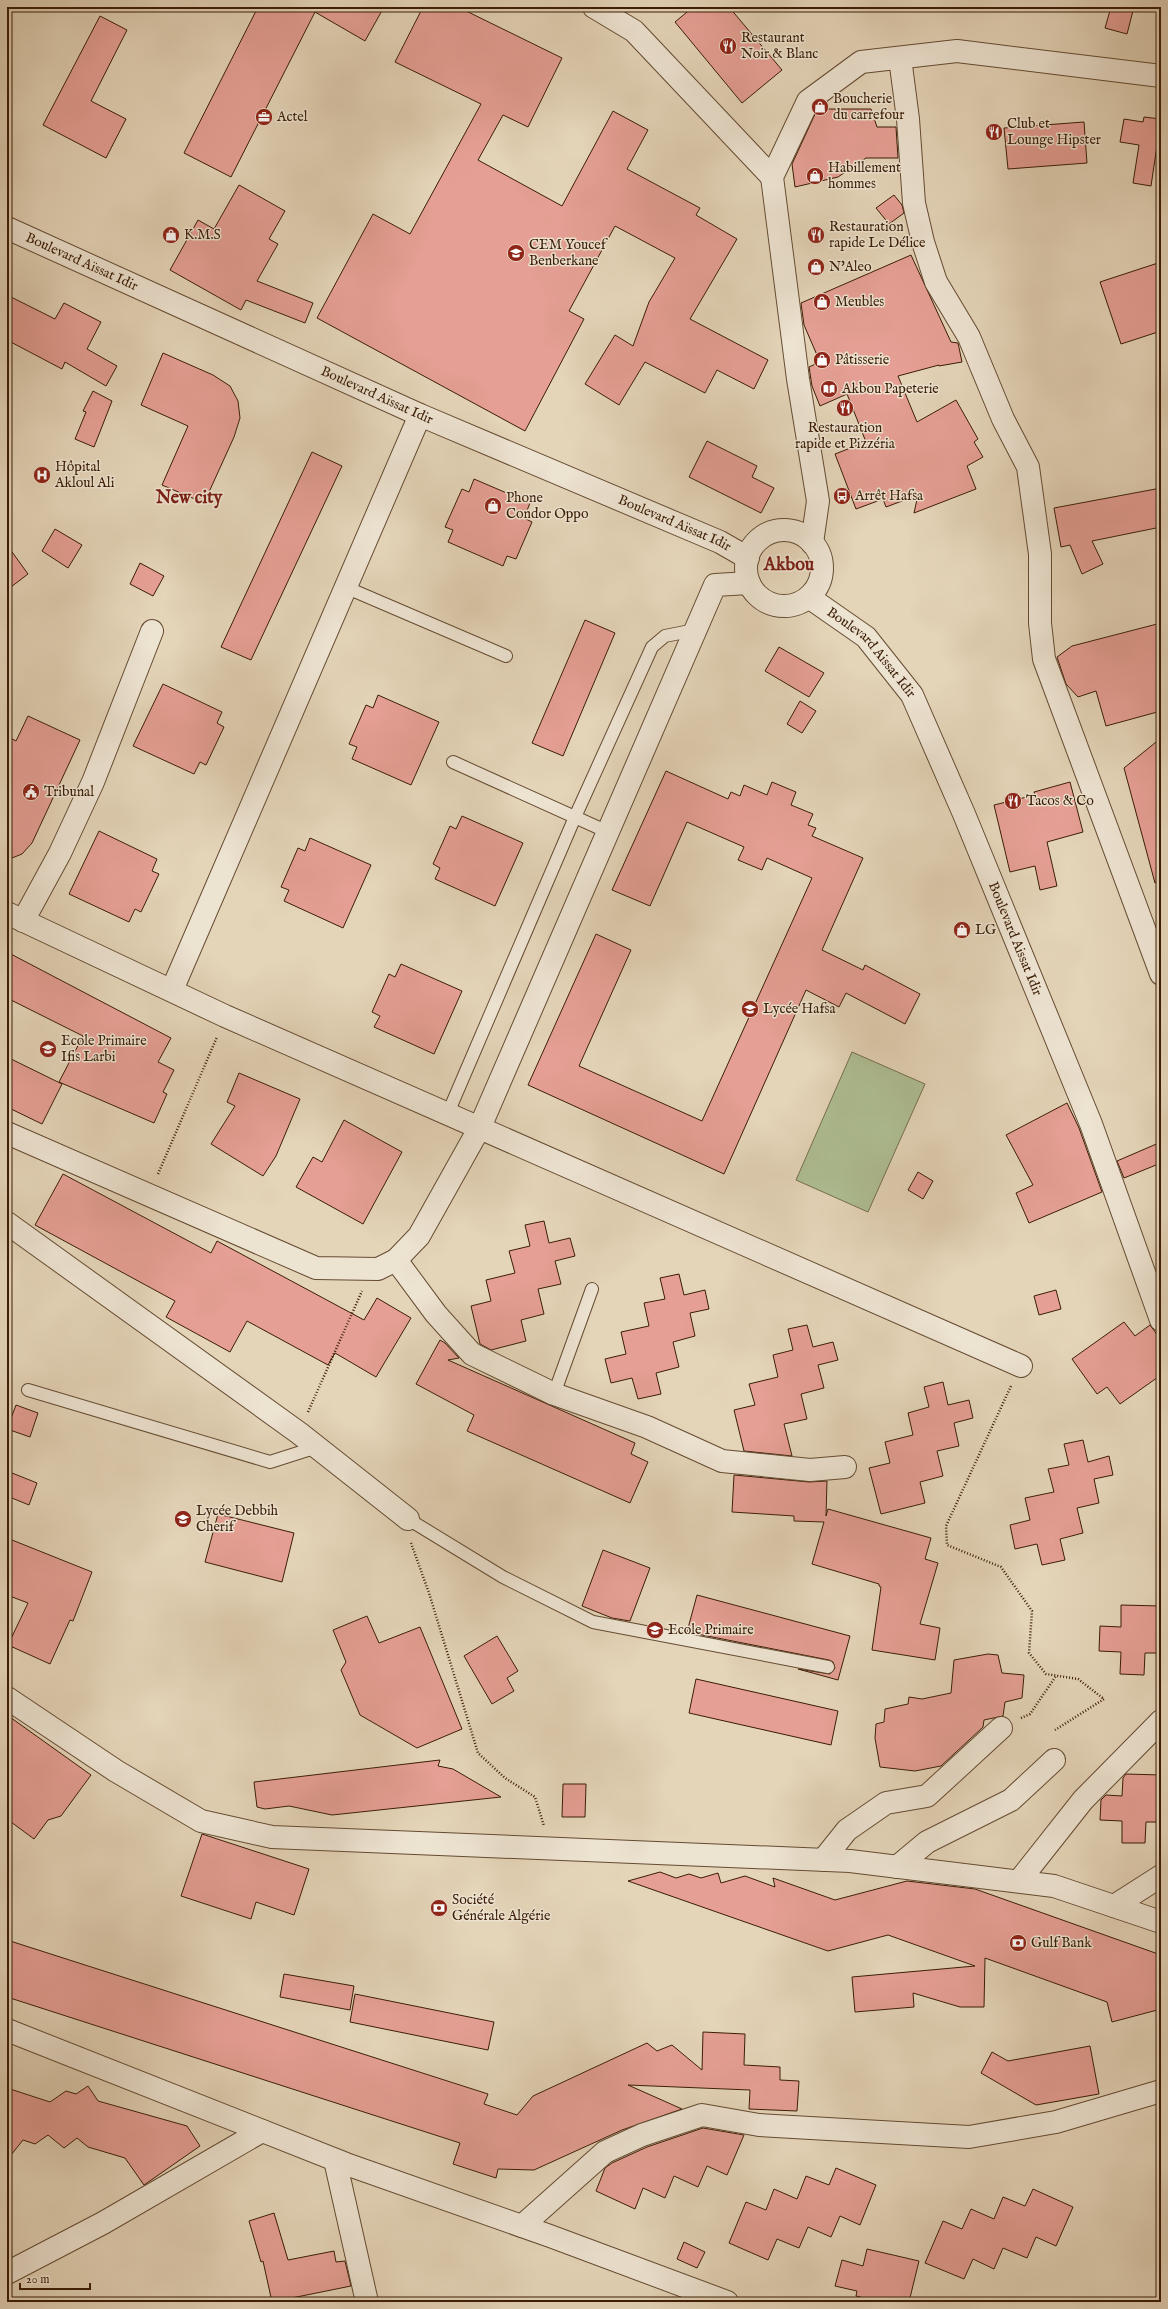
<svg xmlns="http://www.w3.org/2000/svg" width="1168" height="2309" font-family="'IM FELL English',serif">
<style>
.green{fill:#aebe93;stroke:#746e4c}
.building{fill:#e59f94;stroke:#3b1d06}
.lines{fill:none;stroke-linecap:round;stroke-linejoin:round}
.service-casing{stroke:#654b32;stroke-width:14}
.minor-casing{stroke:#654b32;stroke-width:24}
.tertiary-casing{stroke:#654b32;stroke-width:24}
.path{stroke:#3b1d06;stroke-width:2.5;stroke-dasharray:1 2;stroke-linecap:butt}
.service{stroke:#ede3d1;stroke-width:12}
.minor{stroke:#ede3d1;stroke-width:22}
.tertiary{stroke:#ede3d1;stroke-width:22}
.labels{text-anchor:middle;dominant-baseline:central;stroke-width:3;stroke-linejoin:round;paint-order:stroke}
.poi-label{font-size:14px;fill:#3b1d06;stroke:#ede3d1;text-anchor:start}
.street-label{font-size:14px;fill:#3b1d06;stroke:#ede3d1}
.district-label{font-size:18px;font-weight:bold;fill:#7a1f14;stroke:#ede3d1}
</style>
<rect width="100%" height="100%" fill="#e4d4b8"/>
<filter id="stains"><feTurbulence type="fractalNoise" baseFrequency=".005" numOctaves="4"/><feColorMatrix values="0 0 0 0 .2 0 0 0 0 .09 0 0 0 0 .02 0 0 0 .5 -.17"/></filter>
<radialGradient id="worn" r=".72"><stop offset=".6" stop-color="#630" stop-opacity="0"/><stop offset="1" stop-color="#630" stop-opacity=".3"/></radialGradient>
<polygon class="green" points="852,1052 925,1084 868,1212 796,1180"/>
<g class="building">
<polygon points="258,7 384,7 365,41 315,12 231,177 184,153"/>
<polygon points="423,7 458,7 562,58 528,127 503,115 478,160 562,206 613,111 648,130 627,169 700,208 696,215 737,239 690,319 768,360 754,389 717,370 705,393 645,362 619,405 585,384 615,335 633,346 649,302 675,258 615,226 569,311 584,319 525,431 317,318 373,214 410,234 481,104 395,62"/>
<polygon points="693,7 729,7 782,70 742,103 675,22"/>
<polygon points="1111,7 1134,7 1127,34 1105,28"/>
<polygon points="100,16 127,30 91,101 126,119 106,158 43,125"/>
<polygon points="824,109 871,109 877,127 896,127 898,158 866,158 838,177 795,187 792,164 816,112"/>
<polygon points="1144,117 1161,119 1151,186 1133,183 1139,145 1120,142 1124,119 1143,122"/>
<polygon points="1084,122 1087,163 1008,169 1004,128"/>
<polygon points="239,185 285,211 269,239 278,244 257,281 313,303 305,323 246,300 241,310 170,270 198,220 214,229"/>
<polygon points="894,195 902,205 904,213 889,224 876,208"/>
<polygon points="911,255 951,342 958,343 962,362 939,366 939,365 898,376 917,422 956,400 978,439 974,442 983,457 967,466 976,489 914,513 918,495 886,507 883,499 856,509 835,454 866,442 847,394 820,406 812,386 809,367 820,362 804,325 801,303"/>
<polygon points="1161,262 1161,331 1121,344 1100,282"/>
<polygon points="7,295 55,319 64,303 101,322 87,349 117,366 106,386 65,362 62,369 7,340"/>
<polygon points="163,353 213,375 230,386 238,401 240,418 234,437 204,503 162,485 188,426 141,405"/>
<polygon points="93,391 112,401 94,447 75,439 86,412 83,411"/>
<polygon points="707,441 757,466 752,477 774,488 761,513 689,477"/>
<polygon points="312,452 342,466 251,660 221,647"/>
<polygon points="474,479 530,503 524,518 532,522 516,559 507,556 503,566 448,542 453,530 445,527 462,489 469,492"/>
<polygon points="1161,488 1161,527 1092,541 1103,564 1082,574 1070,545 1061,547 1054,508"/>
<polygon points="55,529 82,545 68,568 42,551"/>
<polygon points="7,545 28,574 7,590"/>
<polygon points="140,563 164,576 153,596 130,584"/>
<polygon points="585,620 615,633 563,756 532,743"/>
<polygon points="1161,623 1161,711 1106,726 1096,691 1078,697 1066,684 1057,657 1072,646"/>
<polygon points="779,647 824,673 809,697 765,671"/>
<polygon points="163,684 222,712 217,723 224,727 206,765 200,762 194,774 133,746"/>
<polygon points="378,695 439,722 411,785 352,759 357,747 349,744 366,705 373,708"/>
<polygon points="800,701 816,711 802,733 787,724"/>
<polygon points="28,716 80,740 32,843 22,854 7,860 7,736 16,741"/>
<polygon points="1161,738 1161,882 1155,883 1124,768"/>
<polygon points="666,771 728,799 731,792 740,796 744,785 767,795 772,782 796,792 791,805 813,814 808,825 816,828 812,836 863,858 822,950 863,970 865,965 920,994 905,1024 846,993 839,1007 806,990 724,1174 528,1085 596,934 631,950 579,1066 702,1121 812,878 767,858 762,870 738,860 744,847 687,822 650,906 612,890"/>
<polygon points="1070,782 1083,832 1047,842 1057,886 1040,890 1035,866 1010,872 994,805 1035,795 1034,792"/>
<polygon points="462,816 523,843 495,906 435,879 440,868 433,864 450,826 456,829"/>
<polygon points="99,831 157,859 152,871 159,874 141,912 135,909 129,922 69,894"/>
<polygon points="310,838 371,865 343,928 284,901 289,890 281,887 298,848 305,851"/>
<polygon points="7,952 171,1038 158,1062 174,1070 163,1092 167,1094 154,1123 59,1082 83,1036 7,998"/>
<polygon points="401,964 462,991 434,1054 374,1027 380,1016 372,1012 389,974 395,977"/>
<polygon points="7,1057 62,1084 42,1124 7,1107"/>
<polygon points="239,1073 300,1099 276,1156 263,1176 211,1144 235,1106 227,1102"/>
<polygon points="1067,1103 1079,1128 1102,1192 1029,1223 1016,1193 1033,1185 1006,1135"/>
<polygon points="344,1120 402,1152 363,1224 296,1187 313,1157 322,1162"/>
<polygon points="1161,1142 1161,1163 1124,1178 1117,1161"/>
<polygon points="918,1172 933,1181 923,1199 908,1190"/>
<polygon points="63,1174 211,1253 217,1241 364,1320 377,1298 411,1318 376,1377 335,1353 328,1365 247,1321 230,1352 166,1317 175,1301 35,1225"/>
<polygon points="544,1221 549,1243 570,1238 575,1256 555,1261 561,1284 538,1289 544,1314 521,1320 526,1341 491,1350 480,1344 471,1306 491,1301 486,1280 515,1273 509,1251 530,1246 525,1225"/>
<polygon points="679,1274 684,1295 705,1290 709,1309 690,1313 695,1336 673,1342 679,1367 656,1373 661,1394 638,1399 632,1378 611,1383 605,1359 626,1354 621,1332 649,1326 644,1303 665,1299 660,1278"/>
<polygon points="1056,1290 1061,1309 1039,1315 1034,1296"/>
<polygon points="1124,1322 1135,1336 1150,1325 1161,1340 1161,1375 1120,1404 1107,1387 1097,1394 1072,1359"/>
<polygon points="807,1325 813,1347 833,1342 838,1360 818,1365 824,1388 801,1394 807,1419 784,1424 792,1456 744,1451 734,1410 755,1405 749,1384 778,1377 773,1355 793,1350 788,1329"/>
<polygon points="440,1340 445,1343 459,1358 448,1360 635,1443 631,1454 648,1462 630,1503 467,1431 474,1415 416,1384"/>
<polygon points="943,1382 948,1405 969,1400 973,1418 954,1423 959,1446 937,1451 943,1476 920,1482 925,1503 881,1514 869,1468 890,1463 885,1442 913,1435 908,1413 929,1407 924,1387"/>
<polygon points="16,1405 38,1413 30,1437 7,1429"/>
<polygon points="1083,1440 1088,1462 1109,1456 1113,1475 1094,1479 1099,1503 1077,1508 1083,1533 1060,1539 1065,1560 1042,1565 1037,1544 1015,1549 1010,1525 1030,1520 1025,1498 1054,1492 1048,1469 1069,1465 1064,1444"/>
<polygon points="7,1471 37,1483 29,1505 7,1496"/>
<polygon points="734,1475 809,1482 827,1481 826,1516 828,1509 931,1538 925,1559 938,1563 920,1624 940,1628 935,1660 872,1650 881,1587 879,1586 879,1584 812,1564 824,1522 794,1521 794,1516 732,1512"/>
<polygon points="218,1514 294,1533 282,1582 205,1562"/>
<polygon points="7,1538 92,1572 73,1621 70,1620 50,1664 8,1645 28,1603 7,1595"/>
<polygon points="603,1550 650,1568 630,1621 612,1618 582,1606"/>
<polygon points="697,1595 850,1636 838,1680 798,1669 830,1674 835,1668 833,1662 829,1660 687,1632"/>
<polygon points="1121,1605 1161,1606 1161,1653 1145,1653 1144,1675 1120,1674 1121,1652 1099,1651 1100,1626 1121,1627"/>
<polygon points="367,1616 379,1643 420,1627 462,1729 417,1748 360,1715 341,1670 346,1662 333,1630"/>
<polygon points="497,1636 518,1671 507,1678 514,1691 492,1704 464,1656"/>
<polygon points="988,1654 998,1655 1002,1673 1024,1675 1022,1698 1005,1702 1003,1716 984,1720 983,1727 941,1766 915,1771 880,1767 875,1738 876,1724 884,1722 885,1709 908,1704 909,1697 922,1699 951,1693 954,1660"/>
<polygon points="696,1679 838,1711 831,1745 689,1713"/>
<polygon points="7,1715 91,1775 61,1816 48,1820 34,1839 7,1819"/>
<polygon points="440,1760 438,1766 453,1769 501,1797 332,1815 289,1806 265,1809 257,1807 254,1782"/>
<polygon points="1126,1774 1161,1775 1161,1822 1146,1822 1145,1843 1122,1843 1122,1821 1100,1820 1101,1800 1106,1795 1122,1796 1123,1778"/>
<polygon points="563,1784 586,1784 585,1817 562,1817"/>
<polygon points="202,1834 309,1869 294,1915 256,1902 251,1919 181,1896"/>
<polygon points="660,1872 676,1878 689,1874 701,1878 718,1873 721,1883 745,1876 775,1887 773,1878 835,1900 907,1881 975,1889 1161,1955 1161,2009 1112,2022 1107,2002 985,1958 984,2007 960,2007 913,1993 914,2007 855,2012 852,1977 975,1966 888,1935 828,1951 628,1881"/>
<polygon points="7,1940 488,2094 484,2104 517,2115 533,2096 647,2043 657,2051 672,2045 702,2070 703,2032 745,2034 744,2065 780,2067 780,2080 799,2081 797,2111 749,2109 750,2090 628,2085 682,2109 622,2130 534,2170 498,2169 496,2178 453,2164 460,2143 7,1997"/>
<polygon points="284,1974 354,1986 350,2010 280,1997"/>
<polygon points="355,1994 494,2022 488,2050 350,2022"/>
<polygon points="1090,2046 1099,2094 1036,2105 981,2073 992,2052 1008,2061"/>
<polygon points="88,2086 98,2101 187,2126 200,2146 144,2185 125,2158 88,2147 77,2138 64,2148 48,2135 35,2144 23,2140 7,2160 7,2088 50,2102 66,2091 76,2094"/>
<polygon points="703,2128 744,2135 727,2175 707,2166 698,2187 674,2176 665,2198 643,2188 635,2209 596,2191 605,2168 612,2163 647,2147"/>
<polygon points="836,2168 876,2185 860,2225 840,2216 831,2237 808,2227 799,2248 777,2239 768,2260 729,2243 746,2202 766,2210 774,2189 797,2199 806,2176 829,2185"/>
<polygon points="1033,2189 1073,2207 1056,2246 1036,2237 1027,2258 1003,2248 994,2269 973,2259 964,2279 925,2263 943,2221 962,2229 971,2209 994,2219 1003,2197 1025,2206"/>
<polygon points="274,2213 288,2260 334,2251 336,2262 345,2261 351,2286 272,2302 263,2261 261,2262 249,2221"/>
<polygon points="684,2242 705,2252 697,2268 677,2259"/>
<polygon points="867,2249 919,2261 909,2302 880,2302 856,2296 857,2291 835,2286 842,2260 863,2266"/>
</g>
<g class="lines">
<defs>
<g id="service">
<polyline points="345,587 506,656"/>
<polyline points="453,762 608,832"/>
<polyline points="448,1113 575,817 652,647 665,636 695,630"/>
<polyline points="28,1390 270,1462 317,1447"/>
<polyline points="554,1394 592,1289"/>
<polyline points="408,1519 503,1577 593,1622 828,1667"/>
</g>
<g id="minor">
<polyline points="594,7 634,31 772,177"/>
<polyline points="900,58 908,119 914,203 923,242 936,282 969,337 1003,419 1028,467 1040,554 1040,623 1044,659 1161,974"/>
<path id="s1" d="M7 228 420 415 720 542 748 558"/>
<polyline points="7,913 225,1016 1021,1366"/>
<polyline points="23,921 60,853 93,782 152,631"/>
<polyline points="172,990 420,415"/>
<polyline points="7,1133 316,1268 378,1269 396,1260 419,1236 480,1127 715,585 749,583"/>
<polyline points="7,1223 299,1433 408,1519"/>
<polyline points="396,1260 436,1314 472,1354 554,1394 647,1427 722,1461 810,1470 845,1467"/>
<polyline points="823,1860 847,1830 886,1803 927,1796 1001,1728"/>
<polyline points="897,1867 927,1842 1011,1800 1054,1760"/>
<polyline points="1019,1881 1083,1800 1161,1721"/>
<polyline points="1114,1906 1161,1876"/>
<polyline points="335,2160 367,2302"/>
<polyline points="522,2226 605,2152 642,2135 702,2115 759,2125 969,2137 1056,2122 1161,2091"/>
<polyline points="7,2273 103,2223 262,2131"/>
</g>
<g id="tertiary">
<circle cx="784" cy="568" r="38"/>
<polyline points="812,543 818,501 798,379 772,177 808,101 861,62 957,51 1161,76"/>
<path id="s2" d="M810 598 866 637 912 695 964 814 1091 1124 1161 1320"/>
<polyline points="7,1698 116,1771 201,1821 272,1837 850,1861 1054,1886 1161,1922"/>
<polyline points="7,2030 346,2164 550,2236 727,2302"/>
</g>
</defs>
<use href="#service" class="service-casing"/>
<use href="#minor" class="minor-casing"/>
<use href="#tertiary" class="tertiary-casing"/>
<g class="path">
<polyline points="158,1174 217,1037"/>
<polyline points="1011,1386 946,1526 947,1545 1001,1567 1032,1611 1029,1653 1046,1674 1078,1679 1104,1699 1055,1730"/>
<polyline points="308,1412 362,1291"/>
<polyline points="411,1543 429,1593 478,1753 505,1778 535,1797 544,1826"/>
<polyline points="1021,1718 1030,1714 1056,1676"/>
</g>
<use href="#service" class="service"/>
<use href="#minor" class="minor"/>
<use href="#tertiary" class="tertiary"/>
</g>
<defs>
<symbol id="restaurant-disc" viewBox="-11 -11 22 22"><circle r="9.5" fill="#8f2418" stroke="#ede3d1"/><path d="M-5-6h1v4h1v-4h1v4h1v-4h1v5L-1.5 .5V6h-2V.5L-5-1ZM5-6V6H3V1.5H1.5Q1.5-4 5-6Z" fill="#fff"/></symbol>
<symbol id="shop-disc" viewBox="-11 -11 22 22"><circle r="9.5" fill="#8f2418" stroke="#ede3d1"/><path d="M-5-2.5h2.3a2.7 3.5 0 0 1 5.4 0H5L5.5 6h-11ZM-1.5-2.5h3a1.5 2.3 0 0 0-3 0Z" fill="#fff"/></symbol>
<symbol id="office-disc" viewBox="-11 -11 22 22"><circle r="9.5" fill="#8f2418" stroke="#ede3d1"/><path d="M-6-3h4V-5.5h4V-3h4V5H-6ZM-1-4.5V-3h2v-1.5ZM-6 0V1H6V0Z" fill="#fff"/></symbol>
<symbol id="school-disc" viewBox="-11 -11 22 22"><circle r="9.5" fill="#8f2418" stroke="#ede3d1"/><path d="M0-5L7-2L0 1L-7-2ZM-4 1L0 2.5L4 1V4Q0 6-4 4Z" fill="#fff"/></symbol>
<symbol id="library-disc" viewBox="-11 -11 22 22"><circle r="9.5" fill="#8f2418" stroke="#ede3d1"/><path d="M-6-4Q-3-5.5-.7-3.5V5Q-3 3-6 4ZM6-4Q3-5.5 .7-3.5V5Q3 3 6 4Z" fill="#fff"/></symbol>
<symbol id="hospital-disc" viewBox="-11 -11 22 22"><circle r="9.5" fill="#8f2418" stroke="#ede3d1"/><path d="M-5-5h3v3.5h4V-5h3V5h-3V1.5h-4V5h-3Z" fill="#fff"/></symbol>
<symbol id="bus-disc" viewBox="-11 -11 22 22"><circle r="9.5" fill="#8f2418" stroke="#ede3d1"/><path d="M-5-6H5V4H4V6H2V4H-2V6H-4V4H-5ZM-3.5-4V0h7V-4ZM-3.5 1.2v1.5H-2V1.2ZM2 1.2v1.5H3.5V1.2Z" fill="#fff"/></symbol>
<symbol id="civic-disc" viewBox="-11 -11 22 22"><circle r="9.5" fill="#8f2418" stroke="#ede3d1"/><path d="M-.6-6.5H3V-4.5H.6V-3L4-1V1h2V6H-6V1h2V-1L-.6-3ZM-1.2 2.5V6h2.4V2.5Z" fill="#fff"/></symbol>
<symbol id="bank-disc" viewBox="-11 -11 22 22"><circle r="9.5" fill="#8f2418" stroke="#ede3d1"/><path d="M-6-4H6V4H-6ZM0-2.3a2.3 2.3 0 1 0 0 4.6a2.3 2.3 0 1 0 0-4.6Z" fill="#fff"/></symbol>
</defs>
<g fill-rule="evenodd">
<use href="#restaurant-disc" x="718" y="36" width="20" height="20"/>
<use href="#shop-disc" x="810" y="97" width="20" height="20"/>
<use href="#office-disc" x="254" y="107" width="20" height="20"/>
<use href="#restaurant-disc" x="984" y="122" width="20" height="20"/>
<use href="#shop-disc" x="805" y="166" width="20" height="20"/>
<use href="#shop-disc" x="161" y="225" width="20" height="20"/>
<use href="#restaurant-disc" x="806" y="225" width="20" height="20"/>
<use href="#school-disc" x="506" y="243" width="20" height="20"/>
<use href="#shop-disc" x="806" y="257" width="20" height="20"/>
<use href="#shop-disc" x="812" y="292" width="20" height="20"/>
<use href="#shop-disc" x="812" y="350" width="20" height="20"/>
<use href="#library-disc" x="819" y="379" width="20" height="20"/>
<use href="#restaurant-disc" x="835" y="398" width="20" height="20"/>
<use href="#hospital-disc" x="32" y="465" width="20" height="20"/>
<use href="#bus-disc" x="832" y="486" width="20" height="20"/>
<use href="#shop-disc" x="483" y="496" width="20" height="20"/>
<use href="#civic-disc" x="21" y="782" width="20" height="20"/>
<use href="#restaurant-disc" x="1003" y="791" width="20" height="20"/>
<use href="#shop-disc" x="952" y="920" width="20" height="20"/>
<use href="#school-disc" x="740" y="999" width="20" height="20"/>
<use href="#school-disc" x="38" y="1039" width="20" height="20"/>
<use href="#school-disc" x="173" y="1509" width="20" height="20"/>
<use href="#school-disc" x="645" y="1620" width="20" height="20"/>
<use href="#bank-disc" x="429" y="1898" width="20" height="20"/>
<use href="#bank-disc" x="1008" y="1933" width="20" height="20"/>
</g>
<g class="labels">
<g class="poi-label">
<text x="741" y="38">Restaurant<tspan x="741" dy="16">Noir &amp; Blanc</tspan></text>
<text x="833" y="99">Boucherie<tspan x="833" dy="16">du carrefour</tspan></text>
<text x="277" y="117">Actel</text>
<text x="1007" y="124">Club et<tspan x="1007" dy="16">Lounge Hipster</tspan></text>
<text x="828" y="168">Habillement<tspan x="828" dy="16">hommes</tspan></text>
<text x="829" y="227">Restauration<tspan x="829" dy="16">rapide Le Délice</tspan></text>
<text x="184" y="235">K.M.S</text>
<text x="529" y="245">CEM Youcef<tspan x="529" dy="16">Benberkane</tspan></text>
<text x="829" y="267">N'Aleo</text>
<text x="835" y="302">Meubles</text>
<text x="835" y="360">Pâtisserie</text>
<text x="842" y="389">Akbou Papeterie</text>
<text x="845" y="428" text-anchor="middle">Restauration<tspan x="845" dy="16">rapide et Pizzéria</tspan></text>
<text x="55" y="467">Hôpital<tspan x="55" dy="16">Akloul Ali</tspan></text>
<text x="855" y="496">Arrêt Hafsa</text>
<text x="506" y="498">Phone<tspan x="506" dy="16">Condor Oppo</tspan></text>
<text x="44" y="792">Tribunal</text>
<text x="1026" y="801">Tacos &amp; Co</text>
<text x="975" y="930">LG</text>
<text x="763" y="1009">Lycée Hafsa</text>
<text x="61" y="1041">Ecole Primaire<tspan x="61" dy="16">Ifis Larbi</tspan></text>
<text x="196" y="1511">Lycée Debbih<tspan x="196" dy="16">Cherif</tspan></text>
<text x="668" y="1630">Ecole Primaire</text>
<text x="452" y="1900">Société<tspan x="452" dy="16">Générale Algérie</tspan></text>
<text x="1031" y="1943">Gulf Bank</text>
</g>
<g class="street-label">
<text stroke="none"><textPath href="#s1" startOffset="82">Boulevard Aïssat Idir</textPath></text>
<text stroke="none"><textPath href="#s1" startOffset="406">Boulevard Aïssat Idir</textPath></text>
<text stroke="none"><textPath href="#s1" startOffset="730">Boulevard Aïssat Idir</textPath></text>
<text stroke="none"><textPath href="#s2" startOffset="83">Boulevard Aissat Idir</textPath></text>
<text stroke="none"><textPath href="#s2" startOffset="407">Boulevard Aissat Idir</textPath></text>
</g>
<g class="district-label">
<text x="189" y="498">New city</text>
<text x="789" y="565">Akbou</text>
</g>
</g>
<rect width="1168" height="2309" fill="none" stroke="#e4d4b8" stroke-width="24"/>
<rect x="8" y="8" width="1152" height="2293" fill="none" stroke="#3b1d06" stroke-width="2"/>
<rect x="12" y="12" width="1144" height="2285" fill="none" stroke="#3b1d06"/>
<path d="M20 2283v6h70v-6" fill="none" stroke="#3b1d06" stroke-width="2"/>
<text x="26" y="2283" font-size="12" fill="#3b1d06" stroke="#ede3d1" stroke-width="3" paint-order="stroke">20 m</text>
<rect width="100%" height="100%" filter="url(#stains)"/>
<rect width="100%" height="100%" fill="url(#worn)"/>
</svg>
